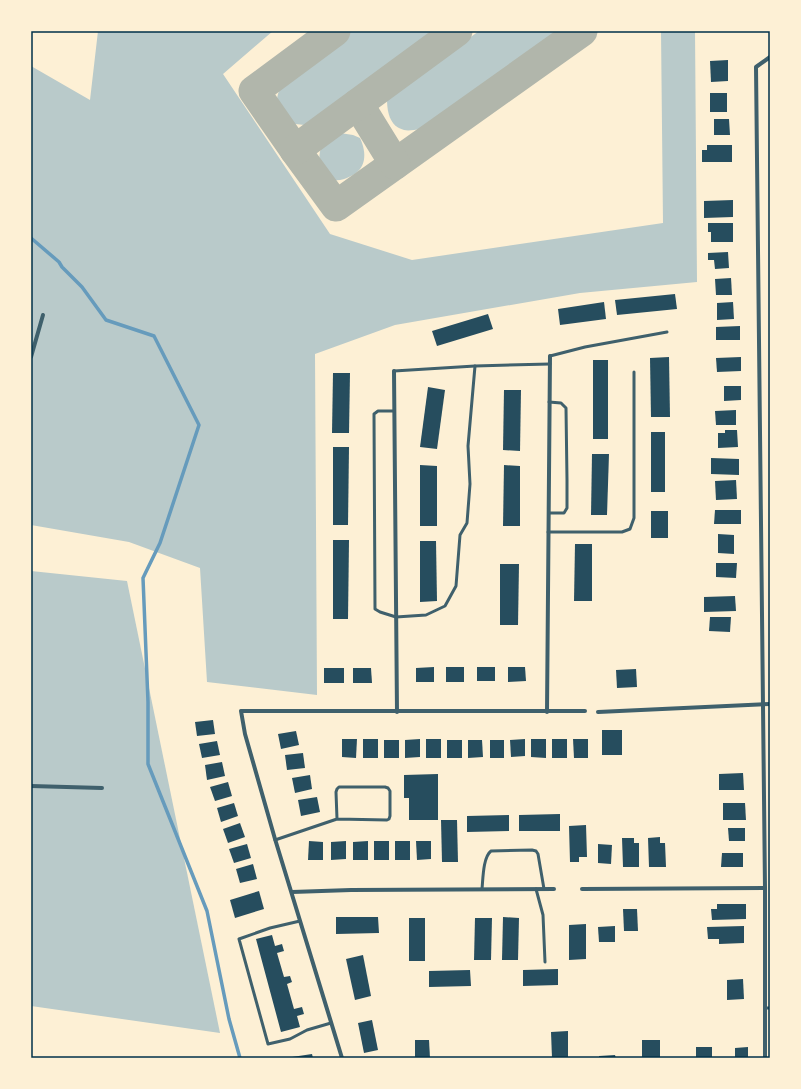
<svg xmlns="http://www.w3.org/2000/svg" width="801" height="1089" font-family="Ubuntu,sans-serif">
<style>
.green{fill:#b9caca}
.lines{fill:none;stroke-linecap:round;stroke-linejoin:round}
.stream{stroke:#669bbc;stroke-width:3.5}
.taxiway{stroke:#b1b6ab;stroke-width:31}
.building{fill:#264d5e}
.service{stroke:#3f606c;stroke-width:3}
.minor{stroke:#3f606c;stroke-width:4}
.neatline{fill:none;stroke:#003049;stroke-width:1.5}
</style>
<rect width="100%" height="100%" fill="#fdf0d5"/>
<g class="green">
<polygon points="98,31 273,31 223,74 330,234 412,260 663,223 661,31 695,31 697,282 580,293 395,325 315,354 317,695 207,682 200,568 129,542 31,525 31,66 90,100"/>
<path d="M349 31H445L312 125C299 125 286 125 280 112 278 106 276 100 278 94 284 71 330 44 349 31Z"/>
<path d="M479 31H558L420 129C415 130 408 131 404 130 389 126 387 111 387 98Z"/>
<path d="M340 133 353 135 360 138C367 153 367 170 349 177 345 179 339 181 334 180 320 175 315 154 324 143 328 138 334 136 340 133Z"/>
<polygon points="31,571 127,581 220,1033 31,1006"/>
</g>
<g class="lines">
<polyline class="stream" points="31,238 59,262 62,267 82,287 106,320 154,336 199,425 160,543 143,578 148,702 148,764 207,911 229,1019 240,1058"/>
<g class="taxiway">
<polyline points="335,31 254,91 295,150 336,206 582,31"/>
<polyline points="358,104 395,164"/>
<polyline points="295,150 457,31"/>
</g>
</g>
<g class="building">
<polygon points="728,60 728,81 711,82 710,61"/>
<rect x="710" y="93" width="17" height="19"/>
<polygon points="714,119 729,119 730,135 714,135"/>
<polygon points="707,145 732,145 732,162 702,162 702,150 707,150"/>
<polygon points="733,200 733,217 704,218 704,201"/>
<polygon points="708,223 733,223 733,242 711,242 711,232 708,232"/>
<polygon points="728,252 729,268 715,269 714,260 708,260 708,253"/>
<polygon points="731,278 732,295 716,295 715,279"/>
<polygon points="675,294 677,309 617,315 615,300"/>
<polygon points="604,302 606,319 560,325 558,309"/>
<polygon points="733,302 734,319 717,320 717,303"/>
<polygon points="488,314 493,329 437,346 432,331"/>
<polygon points="740,326 740,340 716,340 716,327"/>
<polygon points="669,357 670,417 651,417 650,358"/>
<polygon points="741,357 741,371 717,372 716,358"/>
<rect x="593" y="360" width="15" height="79"/>
<polygon points="333,373 350,373 349,433 332,433"/>
<polygon points="724,386 741,386 741,400 724,401"/>
<polygon points="428,387 445,390 437,449 420,447"/>
<polygon points="504,390 521,390 520,451 503,450"/>
<polygon points="736,410 736,425 716,425 715,411"/>
<polygon points="725,430 737,430 738,447 718,448 718,433 725,433"/>
<rect x="651" y="432" width="14" height="60"/>
<polygon points="333,447 349,447 348,525 333,525"/>
<polygon points="592,454 609,454 607,515 591,515"/>
<polygon points="711,458 739,459 739,475 711,474"/>
<polygon points="420,465 437,466 437,526 420,526"/>
<polygon points="504,465 520,466 520,526 503,526"/>
<polygon points="736,480 737,499 716,500 715,481"/>
<polygon points="715,510 741,510 741,524 714,524"/>
<rect x="651" y="511" width="17" height="27"/>
<polygon points="718,534 734,535 734,554 718,553"/>
<polygon points="333,540 349,540 348,619 333,619"/>
<polygon points="420,541 436,541 437,601 420,602"/>
<polygon points="575,544 592,544 592,601 574,601"/>
<polygon points="716,563 737,563 736,578 716,577"/>
<polygon points="500,564 519,564 518,625 500,625"/>
<polygon points="735,596 736,611 704,612 704,597"/>
<polygon points="710,617 731,617 730,632 709,631"/>
<polygon points="434,667 434,682 416,682 416,668"/>
<rect x="446" y="667" width="18" height="15"/>
<rect x="477" y="667" width="18" height="14"/>
<polygon points="508,667 525,667 526,681 508,682"/>
<rect x="324" y="668" width="20" height="15"/>
<polygon points="353,668 371,668 372,683 353,683"/>
<polygon points="636,669 637,687 617,688 616,670"/>
<polygon points="213,720 215,734 197,736 195,722"/>
<rect x="602" y="730" width="20" height="25"/>
<polygon points="296,731 299,745 281,749 278,734"/>
<polygon points="342,739 357,739 356,758 342,757"/>
<rect x="363" y="739" width="15" height="19"/>
<polygon points="420,739 420,757 405,758 405,740"/>
<rect x="426" y="739" width="15" height="19"/>
<polygon points="525,739 525,756 511,757 510,740"/>
<polygon points="531,739 546,739 546,758 531,757"/>
<rect x="552" y="739" width="15" height="19"/>
<polygon points="573,739 588,739 588,758 574,758"/>
<rect x="384" y="740" width="15" height="18"/>
<rect x="447" y="740" width="15" height="18"/>
<polygon points="468,740 482,740 483,757 468,758"/>
<rect x="490" y="740" width="14" height="18"/>
<polygon points="217,741 220,755 202,758 199,744"/>
<polygon points="303,753 305,768 287,770 285,755"/>
<polygon points="222,762 225,776 207,780 205,765"/>
<polygon points="743,773 744,790 719,790 719,774"/>
<polygon points="438,774 438,820 409,820 409,798 404,798 404,775"/>
<polygon points="310,775 312,789 295,793 292,778"/>
<polygon points="228,782 232,796 215,801 210,787"/>
<polygon points="317,797 320,812 301,816 298,800"/>
<polygon points="234,803 238,816 221,822 217,808"/>
<polygon points="723,803 745,803 746,820 723,820"/>
<polygon points="560,814 560,831 519,831 519,815"/>
<polygon points="509,815 509,831 467,832 467,816"/>
<polygon points="441,820 457,820 458,862 442,862"/>
<polygon points="240,823 245,837 228,843 223,829"/>
<polygon points="586,825 587,857 579,857 579,862 570,862 569,826"/>
<polygon points="728,828 745,828 745,841 729,841"/>
<polygon points="660,837 660,843 665,843 666,867 649,867 648,838"/>
<polygon points="622,838 634,838 634,843 639,843 639,867 623,867"/>
<polygon points="309,841 323,842 323,860 308,860"/>
<polygon points="346,841 346,859 331,860 331,842"/>
<polygon points="368,841 368,860 353,860 353,842"/>
<rect x="374" y="841" width="15" height="19"/>
<rect x="395" y="841" width="15" height="19"/>
<polygon points="416,841 431,841 431,859 417,860"/>
<polygon points="247,844 251,858 234,863 229,849"/>
<polygon points="598,844 612,845 611,864 598,863"/>
<polygon points="722,853 743,853 743,867 721,867"/>
<polygon points="253,864 257,879 240,883 236,869"/>
<polygon points="259,891 264,909 235,918 230,900"/>
<polygon points="717,904 746,904 746,919 712,920 711,909 717,909"/>
<polygon points="623,909 637,909 638,931 624,931"/>
<polygon points="336,917 378,917 379,933 336,934"/>
<polygon points="503,917 519,918 518,960 502,960"/>
<rect x="409" y="918" width="16" height="43"/>
<polygon points="475,918 492,918 491,960 474,960"/>
<polygon points="586,924 586,959 569,960 569,925"/>
<polygon points="615,926 615,942 599,942 598,927"/>
<polygon points="744,926 744,943 719,944 719,939 708,939 707,927"/>
<polygon points="272,935 275,946 282,944 284,951 277,953 284,977 290,976 292,982 287,984 294,1009 302,1007 304,1014 297,1016 300,1027 281,1032 256,939"/>
<polygon points="363,955 371,996 355,1000 346,959"/>
<polygon points="558,969 558,985 523,986 523,970"/>
<polygon points="470,970 471,986 429,987 429,971"/>
<polygon points="743,979 744,999 727,1000 727,980"/>
<polygon points="372,1020 378,1050 364,1053 358,1023"/>
<polygon points="568,1031 568,1058 552,1058 551,1032"/>
<polygon points="415,1040 429,1040 430,1058 415,1058"/>
<rect x="642" y="1040" width="18" height="18"/>
<rect x="696" y="1047" width="16" height="11"/>
<polygon points="748,1047 748,1058 735,1058 735,1048"/>
<polygon points="312,1054 313,1058 292,1058 292,1057"/>
<polygon points="615,1055 616,1058 599,1058 599,1056"/>
</g>
<g class="lines">
<g class="service">
<polyline points="550,356 585,347 667,332"/>
<polyline points="394,371 475,366 550,364"/>
<polyline points="394,411 378,411 374,414 375,609 380,612 396,617 426,615 445,606 456,586 460,535 467,523 470,484 468,446 475,366"/>
<polyline points="549,513 564,513 567,508 567,480 566,408 561,403 549,402"/>
<polyline points="548,532 622,532 630,529 634,518 634,372"/>
<polyline points="275,840 337,819 387,820 389,819 390,816 390,791 388,788 385,787 339,787 337,789 336,792 337,819"/>
<path d="M482 889C483 879 483 857 491 851L532 850 536 851 538 854 544 889"/>
<polyline points="536,889 543,915 545,962"/>
<polyline points="300,921 270,928 239,939 268,1044 290,1039 307,1030 331,1023"/>
<polyline points="765,1008 770,1008"/>
</g>
<g class="minor">
<polyline points="31,357 43,315"/>
<polyline points="394,371 397,712"/>
<polyline points="547,712 550,356"/>
<polyline points="598,712 770,704"/>
<polyline points="31,786 102,788"/>
<polyline points="582,889 765,888"/>
<polyline points="292,892 351,890 554,889"/>
<polyline points="342,1058 275,839 245,734 241,711 585,711"/>
<polyline points="765,1058 765,888 756,67 770,57"/>
</g>
</g>
<rect width="801" height="1089" fill="none" stroke="#fdf0d5" stroke-width="64"/>
<rect x="32" y="32" width="737" height="1025" class="neatline"/>
</svg>
